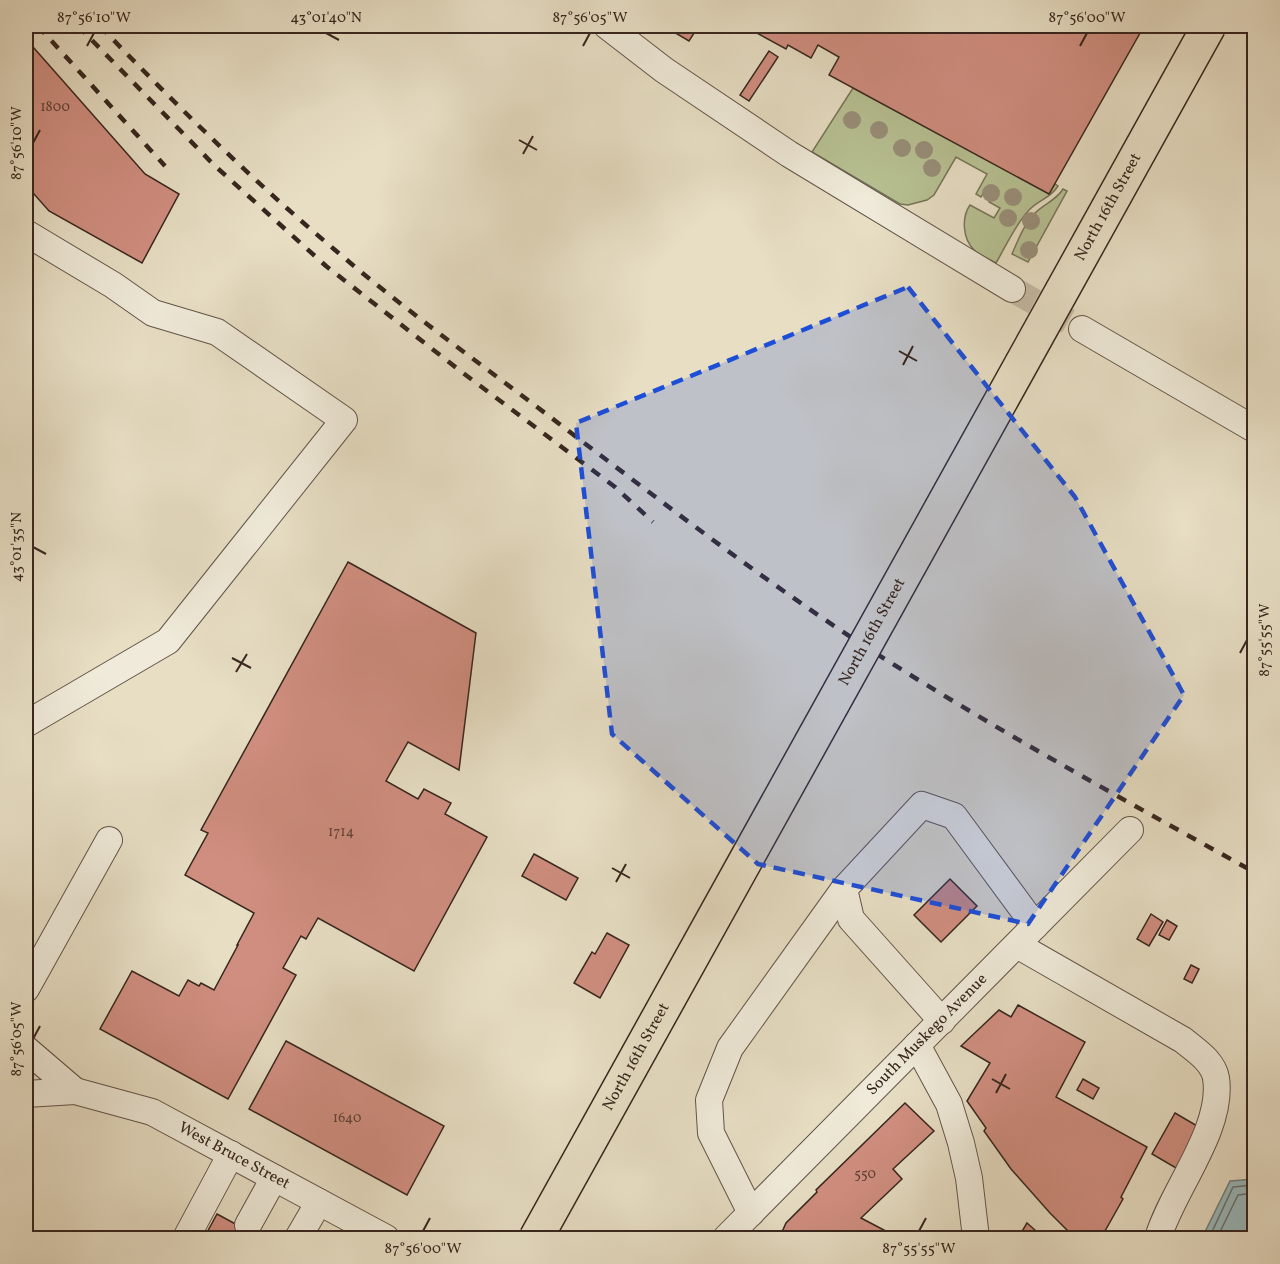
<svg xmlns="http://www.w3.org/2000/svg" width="1280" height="1264" font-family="Vollkorn,serif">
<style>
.green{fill:#b7c193;stroke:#777458;stroke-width:1.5}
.water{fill:#9ababd;stroke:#727f7d;stroke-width:1.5}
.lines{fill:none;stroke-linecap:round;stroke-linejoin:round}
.shore{stroke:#68706e;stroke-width:1.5}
.building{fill:#d08e80;stroke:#37261e;stroke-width:1.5}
.minor-tunnel{stroke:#c4b9a3;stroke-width:26;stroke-dasharray:26 13;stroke-linecap:butt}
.minor-casing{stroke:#635448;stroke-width:28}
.minor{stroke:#efead9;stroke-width:26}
.rail{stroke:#37261e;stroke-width:4.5;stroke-dasharray:10 10;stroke-linecap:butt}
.major-bridge-casing{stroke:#37261e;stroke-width:36;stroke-linecap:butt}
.major-bridge{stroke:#e7dec4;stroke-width:33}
.tree{fill:#988e79}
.marked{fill:#1d4ed8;fill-opacity:0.2;stroke:#1d4ed8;stroke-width:4.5;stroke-dasharray:12 8;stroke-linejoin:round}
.ticks{fill:none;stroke:#37261e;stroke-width:2}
.labels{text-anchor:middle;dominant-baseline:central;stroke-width:4.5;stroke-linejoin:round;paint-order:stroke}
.number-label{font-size:14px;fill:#5d4036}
.street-label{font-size:16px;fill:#37261e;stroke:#efead9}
.neatline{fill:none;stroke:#37261e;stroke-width:2}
.ticks-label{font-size:15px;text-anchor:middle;fill:#37261e}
</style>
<rect width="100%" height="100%" fill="#e7dec4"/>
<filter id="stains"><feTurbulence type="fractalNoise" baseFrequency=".00333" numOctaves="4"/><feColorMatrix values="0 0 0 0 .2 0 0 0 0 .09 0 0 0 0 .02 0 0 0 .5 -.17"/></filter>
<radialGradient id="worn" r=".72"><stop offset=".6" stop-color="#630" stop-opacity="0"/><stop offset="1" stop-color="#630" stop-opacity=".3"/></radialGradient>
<g class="green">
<path d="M853 88 1049 194 1055 184 1058 186C1051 198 1038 200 1029 210 1015 225 1006 246 996 263 989 259 980 256 974 250 963 239 961 218 970 205L994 218 1000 208 989 202 992 196 984 192 981 197 976 194 987 174 956 157 934 195 927 200 908 205 900 204 812 152Z"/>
<path d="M1063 189 1067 191 1028 262 1012 254C1018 240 1024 225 1034 214 1043 204 1056 201 1063 189Z"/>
</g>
<polygon class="water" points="1254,1179 1254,1238 1202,1238 1230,1181"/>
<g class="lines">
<g class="shore">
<polyline points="1209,1238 1233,1187 1254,1185"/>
<polyline points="1217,1238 1238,1195 1254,1193"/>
</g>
</g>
<g class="building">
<polygon points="675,26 688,26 696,30 689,41 672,31"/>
<polygon points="744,26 849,26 854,29 856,26 1144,26 1049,194 829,75 839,57 818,45 811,58 788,45 786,49"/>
<polygon points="26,39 145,174 179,194 142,263 49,211 26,185"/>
<polygon points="769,51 778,57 749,101 740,95"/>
<polygon points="348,562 476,633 459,770 408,742 386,781 418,799 424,789 451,803 445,814 487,837 414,971 318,918 306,939 301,936 283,968 296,975 228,1099 100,1029 132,971 179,996 188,980 199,986 201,983 214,990 238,945 237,945 254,913 185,875 208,833 201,830"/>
<polygon points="534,854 578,878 566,900 522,876"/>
<polygon points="950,879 977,906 941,942 914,915"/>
<polygon points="1151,914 1163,922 1149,946 1137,939"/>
<polygon points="1167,920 1177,926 1169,940 1159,935"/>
<polygon points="607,933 629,945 600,998 574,983 592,952 595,954"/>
<polygon points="1191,965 1199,969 1192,983 1184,979"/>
<polygon points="1018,1005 1085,1042 1056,1097 1147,1147 1121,1197 1123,1199 1101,1238 1075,1238 1050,1213 1011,1169 984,1131 986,1128 967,1101 990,1063 961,1046 999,1010 1011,1017"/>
<polygon points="286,1041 444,1126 407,1195 249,1109"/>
<polygon points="1083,1079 1099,1088 1093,1099 1077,1090"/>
<polygon points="905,1103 934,1131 893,1169 902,1179 861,1218 899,1238 792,1238 782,1232 786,1223 817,1192 816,1190"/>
<polygon points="1175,1113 1199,1127 1176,1168 1152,1154"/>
<polygon points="217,1214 254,1234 251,1238 204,1238"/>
<polygon points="1027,1223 1044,1238 1018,1238"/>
</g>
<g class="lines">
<polyline class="minor-tunnel" points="1012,289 1082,329"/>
<defs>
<g id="minor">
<polyline points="607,26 664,70 789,154 1012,289"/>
<polyline points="26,233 113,285 153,313 217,332 344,420 168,641 26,724"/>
<polyline points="1082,329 1254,429"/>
<path d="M1017 945 1183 1040C1195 1050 1213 1061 1216 1078 1224 1129 1172 1190 1158 1238"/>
<polyline points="26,989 109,840"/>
<polyline points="942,1021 851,919 844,889 922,805 954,816 1035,926"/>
<polyline points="917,1045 949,1104 961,1143 969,1178 976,1238"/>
<polyline points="26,1049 75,1091"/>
<path id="s1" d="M26 1094 75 1091 152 1112 386 1238"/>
<polyline points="751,1213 711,1133 709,1100 730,1048 844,889"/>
<polyline points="248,1225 274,1178"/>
<polyline points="186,1238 231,1154"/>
<polyline points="298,1238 319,1202"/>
<path id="s2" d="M726 1238 1130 830"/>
</g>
</defs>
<use href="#minor" class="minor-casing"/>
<use href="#minor" class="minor"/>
<g class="rail">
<polyline points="38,26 165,166"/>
<polyline points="78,26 214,165 326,266 463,373 615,487 653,522"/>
<path d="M100 26C175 104 252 180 335 250 412 316 495 374 575 436 682 517 789 600 904 671 1018 742 1137 807 1254 872"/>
</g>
<defs>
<g id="major-bridge">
<path id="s3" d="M536 1238 1209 26"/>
</g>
</defs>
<use href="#major-bridge" class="major-bridge-casing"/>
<use href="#major-bridge" class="major-bridge"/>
</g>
<g class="tree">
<circle cx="852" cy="120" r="9"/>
<circle cx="879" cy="130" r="9"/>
<circle cx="902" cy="148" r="9"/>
<circle cx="924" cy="150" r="9"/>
<circle cx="932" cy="168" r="9"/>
<circle cx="991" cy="193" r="9"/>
<circle cx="1013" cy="197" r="9"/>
<circle cx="1008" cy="218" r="9"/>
<circle cx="1031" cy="221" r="9"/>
<circle cx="1029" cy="250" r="9"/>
</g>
<path class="marked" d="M908 287 1075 497 1184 695 1028 924 758 864 612 734 576 423Z"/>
<path class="ticks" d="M326 33 339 40M87 46 94 33M583 46 590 33M1080 46 1087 33M519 140 537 150M33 143 40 130M523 154 533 136M899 351 917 361M903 365 913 346M33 547 46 554M1240 653 1247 640M232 658 251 668M236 672 247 654M612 868 630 878M616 882 626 864M33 1039 40 1026M992 1079 1010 1089M996 1093 1006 1074M423 1231 430 1218M919 1231 926 1218"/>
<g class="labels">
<g class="number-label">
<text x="55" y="107">1800</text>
<text x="341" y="832">1714</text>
<text x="347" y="1118">1640</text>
<text x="865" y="1174">550</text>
</g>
<g class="street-label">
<text stroke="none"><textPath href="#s3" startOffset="1179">North 16th Street</textPath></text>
<text stroke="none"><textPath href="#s3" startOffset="693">North 16th Street</textPath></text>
<text stroke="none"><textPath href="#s2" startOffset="286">South Muskego Avenue</textPath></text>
<text stroke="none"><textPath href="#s3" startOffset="207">North 16th Street</textPath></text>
<text stroke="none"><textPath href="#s1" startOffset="222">West Bruce Street</textPath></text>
</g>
</g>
<rect width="1280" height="1264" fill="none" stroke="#e7dec4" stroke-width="66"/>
<rect x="33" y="33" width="1214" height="1198" class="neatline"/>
<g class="ticks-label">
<text x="94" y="22">87°56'10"W</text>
<text x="326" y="22">43°01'40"N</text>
<text x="590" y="22">87°56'05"W</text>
<text x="1087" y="22">87°56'00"W</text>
<text transform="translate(16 143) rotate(-90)" y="5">87°56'10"W</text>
<text transform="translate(16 547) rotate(-90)" y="5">43°01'35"N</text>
<text transform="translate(1264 640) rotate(-90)" y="5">87°55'55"W</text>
<text transform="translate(16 1039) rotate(-90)" y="5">87°56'05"W</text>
<text x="423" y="1253">87°56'00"W</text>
<text x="919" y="1253">87°55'55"W</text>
</g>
<rect width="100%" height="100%" filter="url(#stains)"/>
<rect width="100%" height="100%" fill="url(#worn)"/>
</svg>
